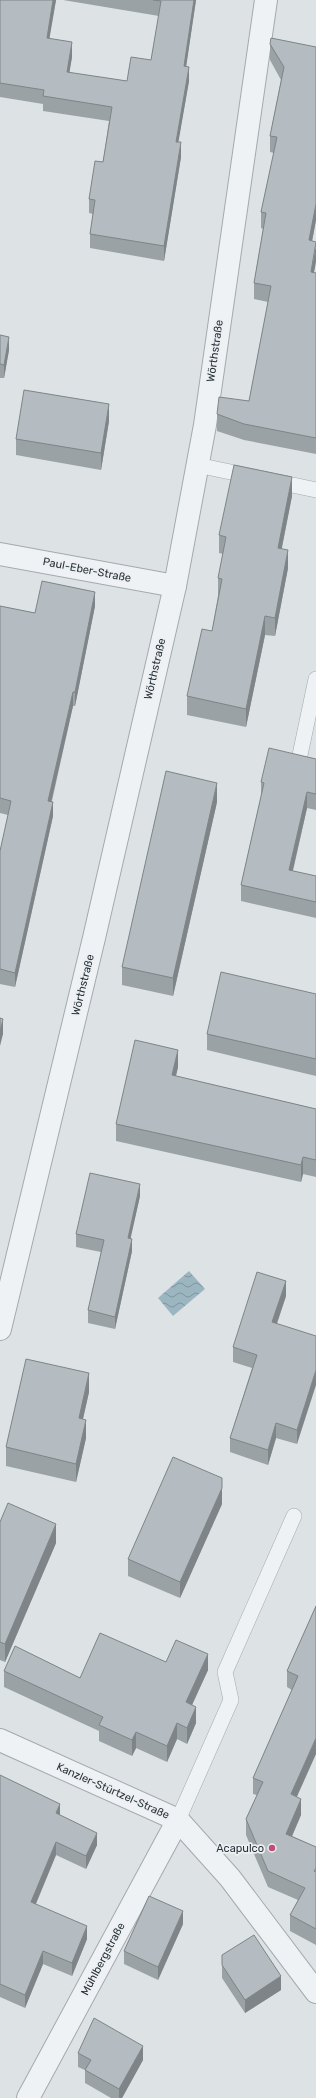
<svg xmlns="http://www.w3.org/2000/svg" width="316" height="2098" font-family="Rubik,sans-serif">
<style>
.water{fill:url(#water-waves)}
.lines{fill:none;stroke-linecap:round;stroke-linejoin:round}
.lane-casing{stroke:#a3aaae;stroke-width:16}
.street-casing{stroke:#a3aaae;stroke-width:24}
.lane{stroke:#eff2f4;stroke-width:15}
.street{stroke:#eff2f4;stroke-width:22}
.wall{fill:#9ba2a6}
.shaded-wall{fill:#7e8487}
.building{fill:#b4bcc1;stroke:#7e8487}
.poi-dot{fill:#be4d78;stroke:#ecf0f3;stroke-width:1.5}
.labels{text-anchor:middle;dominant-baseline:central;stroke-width:3.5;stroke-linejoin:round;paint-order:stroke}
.street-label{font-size:11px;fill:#283239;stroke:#ecf0f3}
.poi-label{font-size:11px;fill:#283239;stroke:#ecf0f3;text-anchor:end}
</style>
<defs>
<pattern id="water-waves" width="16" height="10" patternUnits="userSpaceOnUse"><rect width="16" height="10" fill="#9bb6c1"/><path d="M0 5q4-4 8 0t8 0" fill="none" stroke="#7e959e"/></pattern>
</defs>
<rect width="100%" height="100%" fill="#dde2e5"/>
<polygon class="water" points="189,1271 205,1289 173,1316 158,1298"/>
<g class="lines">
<defs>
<g id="lane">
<polyline points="197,465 316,490"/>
<polyline points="300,755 316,679"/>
<polyline points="178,1820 231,1700 225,1672 294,1516"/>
</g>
<g id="street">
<polyline points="0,554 175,586"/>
<polyline points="0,1329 94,938 175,586 205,425 266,0"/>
<polyline points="0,1740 178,1820 230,1878 316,1992"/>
<polyline points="28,2098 178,1820"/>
</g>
</defs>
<use href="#lane" class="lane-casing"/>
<use href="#street" class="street-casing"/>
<use href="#lane" class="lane"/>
<use href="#street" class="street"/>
</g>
<g class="wall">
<polygon points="0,0 56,0 49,38 72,57 69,73 127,81 151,60 159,16 63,0 196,0 186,66 189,81 178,142 181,157 164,261 90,248 90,234 93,214 89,213 89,199 103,162 109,121 43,111 43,104 0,97"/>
<polygon points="270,44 316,47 316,220 312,241 314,273 316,273 316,454 244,440 217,431 217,414 249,401 268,302 254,299 254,283 263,229 261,228 261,212 274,153 270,152 270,136 281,80 270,60"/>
<polygon points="0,335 9,350 4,378 0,378"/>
<polygon points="109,421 101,470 16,455 16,439"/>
<polygon points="292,496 282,548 288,568 275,636 265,635 246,727 187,715 187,696 212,631 218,596 218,578 223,554 219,553 219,535"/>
<polygon points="0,606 35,613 95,606 75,706 73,706 52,801 53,816 15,987 0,984 0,851 8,815 0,813"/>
<polygon points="316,759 316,810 307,808 293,871 316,876 316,918 241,901 241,885 261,796 261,782"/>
<polygon points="217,802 173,996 122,985 122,967"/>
<polygon points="316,994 316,1076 207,1050 207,1034"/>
<polygon points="178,1067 176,1076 316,1109 316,1177 303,1174 301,1182 116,1141 116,1124"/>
<polygon points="140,1196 130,1239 132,1251 115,1329 88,1323 88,1310 101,1252 76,1247 76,1234"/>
<polygon points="286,1296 277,1324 316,1336 297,1444 276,1438 268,1465 230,1452 230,1438 252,1368 233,1362 233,1347"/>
<polygon points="89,1392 83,1419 86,1438 76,1482 6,1466 6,1447"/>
<polygon points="222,1504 180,1598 128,1576 128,1559"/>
<polygon points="0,1522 56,1543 5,1662 0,1660"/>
<polygon points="316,1606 297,1797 301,1815 292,1836 316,1847 316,1945 290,1931 290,1915 298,1900 268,1887 246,1835 246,1819 257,1795 253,1794 253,1778 292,1690 287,1687 287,1671"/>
<polygon points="166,1662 208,1670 192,1705 196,1723 187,1744 177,1739 167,1762 136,1748 132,1756 99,1741 99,1731 4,1687 4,1671 80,1678"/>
<polygon points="0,1775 60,1815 97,1845 86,1869 56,1855 36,1904 87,1939 72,1976 43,1964 25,2008 0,1997"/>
<polygon points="183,1924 158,1980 124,1964 124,1951"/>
<polygon points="222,1955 281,1990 245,2013 222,1978"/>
<polygon points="78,2053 143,2060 122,2098 111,2098 85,2083 85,2070 78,2067"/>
</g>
<g class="shaded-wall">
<polygon points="53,0 56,0 47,53 47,38"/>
<polygon points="194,0 196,0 184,81 184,66"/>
<polygon points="72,42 72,57 67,87 67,72"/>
<polygon points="189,67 189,81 176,156 176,142"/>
<polygon points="181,142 181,157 164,261 164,246"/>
<polygon points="316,204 316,220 309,257 309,240"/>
<polygon points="316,245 316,262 311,289 311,272"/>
<polygon points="9,337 9,350 4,378 4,365"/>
<polygon points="109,404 109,421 101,470 101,453"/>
<polygon points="292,477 292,496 278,566 278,548"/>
<polygon points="288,550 288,568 275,636 275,618"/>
<polygon points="95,592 95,606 75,706 75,692"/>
<polygon points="265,616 265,635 246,727 246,709"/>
<polygon points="73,692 73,706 48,815 48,801"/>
<polygon points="217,783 217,802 173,996 173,978"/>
<polygon points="307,792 307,808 289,886 289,870"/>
<polygon points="53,802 53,816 15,987 15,973"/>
<polygon points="3,1019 3,1034 0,1046 0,1031"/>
<polygon points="178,1050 178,1067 172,1092 172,1075"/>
<polygon points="303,1157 303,1174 301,1182 301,1165"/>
<polygon points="140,1184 140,1196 128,1250 128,1238"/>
<polygon points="132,1239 132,1251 115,1329 115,1317"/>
<polygon points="286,1281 286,1296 272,1337 272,1322"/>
<polygon points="316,1370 316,1385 297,1444 297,1430"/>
<polygon points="89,1373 89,1392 79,1436 79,1418"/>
<polygon points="86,1420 86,1438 76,1482 76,1464"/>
<polygon points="276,1423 276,1438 268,1465 268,1450"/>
<polygon points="222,1488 222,1504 180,1598 180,1582"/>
<polygon points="56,1524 56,1543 5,1662 5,1644"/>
<polygon points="208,1654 208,1670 186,1718 186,1702"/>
<polygon points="196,1707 196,1723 187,1744 187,1728"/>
<polygon points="177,1723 177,1739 167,1762 167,1746"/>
<polygon points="136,1732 136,1748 132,1756 132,1740"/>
<polygon points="316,1738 316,1754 291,1810 291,1794"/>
<polygon points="301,1799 301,1815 286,1850 286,1834"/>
<polygon points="60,1804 60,1816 56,1813"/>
<polygon points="97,1833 97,1845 86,1869 86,1856"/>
<polygon points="56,1842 56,1855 31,1915 31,1902"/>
<polygon points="183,1911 183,1924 158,1980 158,1967"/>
<polygon points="87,1926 87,1939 72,1976 72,1963"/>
<polygon points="43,1951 43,1964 25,2008 25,1995"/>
<polygon points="281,1976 281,1990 245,2013 245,2000"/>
<polygon points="143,2046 143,2060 122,2098 119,2098 119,2089"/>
</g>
<g class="building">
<polygon points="0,0 53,0 47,38 72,42 67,72 127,81 131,57 151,60 161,1 153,0 194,0 184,66 189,67 176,142 181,142 164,246 90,234 95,200 89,199 95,161 103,162 112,107 43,96 44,90 0,83"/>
<polygon points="271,38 316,47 316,204 309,240 316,242 311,272 316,273 316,438 244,424 217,414 219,397 249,401 271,286 254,283 266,213 261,212 277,137 270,136 284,67 270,44"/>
<polygon points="0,335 9,337 4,365 0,364"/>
<polygon points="24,390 109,404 101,453 16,439"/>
<polygon points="234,465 292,477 278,548 288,550 275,618 265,616 246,709 187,696 202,629 212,631 222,579 218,578 226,537 219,535"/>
<polygon points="42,581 95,592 75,692 73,692 48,801 53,802 15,973 0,969 0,851 11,801 0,798 0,606 35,613"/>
<polygon points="269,748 316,759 316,794 307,792 289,870 316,876 316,902 241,885 264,783 261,782"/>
<polygon points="166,771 217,783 173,978 122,967"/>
<polygon points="221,972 316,994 316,1059 207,1034"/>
<polygon points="0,1018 3,1019 0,1031"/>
<polygon points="135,1040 178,1050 172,1075 316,1109 316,1160 303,1157 301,1165 116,1124"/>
<polygon points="90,1173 140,1184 128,1238 132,1239 115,1317 88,1310 104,1240 76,1234"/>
<polygon points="257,1272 286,1281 272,1322 316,1336 316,1370 297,1430 276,1423 268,1450 230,1438 257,1355 233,1347"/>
<polygon points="26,1359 89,1373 79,1418 86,1420 76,1464 6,1447"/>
<polygon points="173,1457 222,1478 222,1488 180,1582 128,1559"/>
<polygon points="8,1503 56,1524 5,1644 0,1642 0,1522"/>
<polygon points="316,1606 316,1738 291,1794 301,1799 286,1834 316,1847 316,1868 314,1871 316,1872 316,1929 290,1915 305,1888 268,1871 246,1819 263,1782 253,1778 298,1676 287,1671"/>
<polygon points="100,1633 166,1662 176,1640 208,1654 186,1702 196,1707 187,1728 177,1723 167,1746 136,1732 132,1740 99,1725 103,1717 4,1671 15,1646 80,1678"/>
<polygon points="0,1775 60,1804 56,1813 97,1833 86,1856 56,1842 31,1902 87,1926 72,1963 43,1951 25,1995 0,1984"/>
<polygon points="149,1896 183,1911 158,1967 124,1951"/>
<polygon points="254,1935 281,1976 245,2000 222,1965 222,1955"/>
<polygon points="94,2018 143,2046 119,2089 85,2070 91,2060 78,2053"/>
</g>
<circle class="poi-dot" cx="272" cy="1848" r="4"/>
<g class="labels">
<g class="street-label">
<text transform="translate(215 351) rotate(-82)">Wörthstraße</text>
<text transform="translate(87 570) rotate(11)">Paul-Eber-Straße</text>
<text transform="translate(155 669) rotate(-77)">Wörthstraße</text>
<text transform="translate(83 985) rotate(-76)">Wörthstraße</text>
<text transform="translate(113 1791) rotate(24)">Kanzler-Stürtzel-Straße</text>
<text transform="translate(103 1959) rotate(-62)">Mühlbergstraße</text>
</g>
<g class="poi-label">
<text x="264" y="1848">Acapulco</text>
</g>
</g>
</svg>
